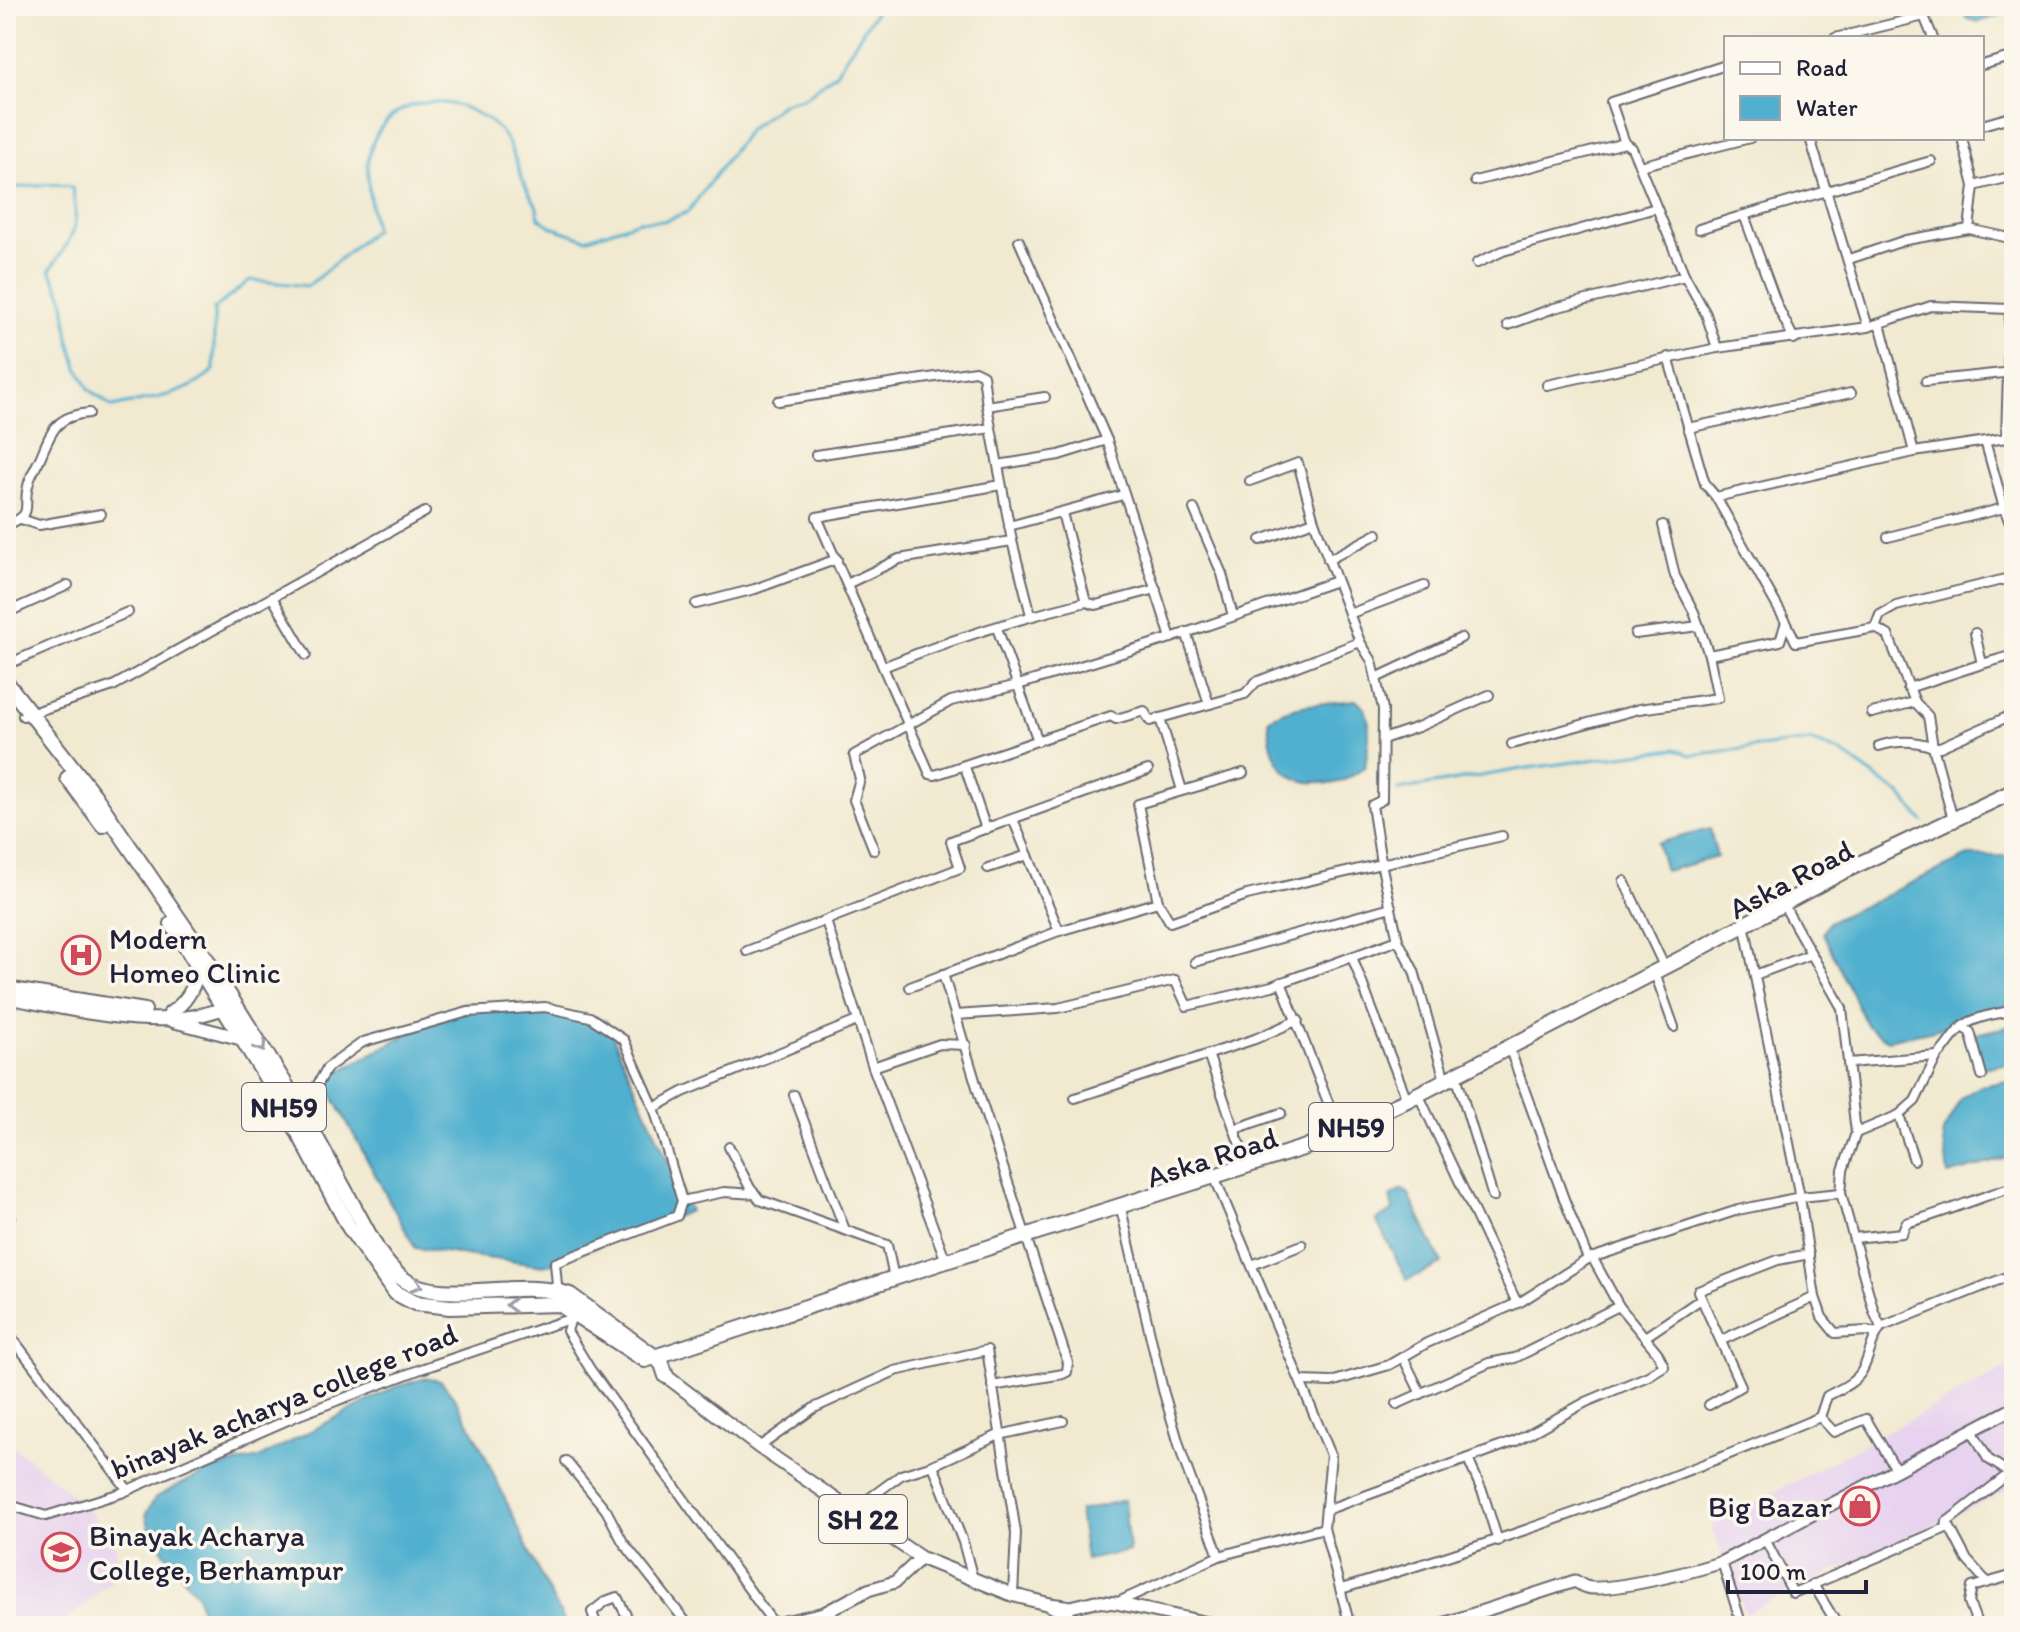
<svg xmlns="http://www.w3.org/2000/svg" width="2020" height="1632" font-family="Itim,sans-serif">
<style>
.built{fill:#e7d2ef}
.water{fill:#51b0cf;stroke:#3a6985;stroke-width:2}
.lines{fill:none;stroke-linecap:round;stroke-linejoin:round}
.stream{stroke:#51b0cf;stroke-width:3}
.street-casing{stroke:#6a686f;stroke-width:12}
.secondary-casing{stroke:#6a686f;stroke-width:15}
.primary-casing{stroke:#6a686f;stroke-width:16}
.highway-casing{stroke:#6a686f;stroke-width:18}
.street{stroke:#fff;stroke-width:8}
.secondary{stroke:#fff;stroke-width:11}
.primary{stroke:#fff;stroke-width:12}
.highway{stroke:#fff;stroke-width:14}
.oneway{stroke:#9c9ca7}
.labels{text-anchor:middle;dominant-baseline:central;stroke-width:7;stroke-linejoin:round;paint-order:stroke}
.shield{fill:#fbf7ec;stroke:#636270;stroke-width:2}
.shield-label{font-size:28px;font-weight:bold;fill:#22223b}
.street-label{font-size:30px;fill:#22223b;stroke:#fbf7ec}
.poi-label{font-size:30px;fill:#22223b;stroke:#fbf7ec;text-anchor:start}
</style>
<rect width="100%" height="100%" fill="#fbf7ec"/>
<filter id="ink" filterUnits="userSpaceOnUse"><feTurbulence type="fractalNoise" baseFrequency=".0125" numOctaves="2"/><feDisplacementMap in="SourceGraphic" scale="16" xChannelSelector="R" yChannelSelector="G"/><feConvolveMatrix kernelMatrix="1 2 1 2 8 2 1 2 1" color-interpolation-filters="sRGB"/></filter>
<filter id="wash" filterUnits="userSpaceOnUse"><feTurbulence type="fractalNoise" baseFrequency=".006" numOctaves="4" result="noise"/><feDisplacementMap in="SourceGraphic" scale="32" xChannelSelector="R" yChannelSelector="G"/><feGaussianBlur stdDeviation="1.8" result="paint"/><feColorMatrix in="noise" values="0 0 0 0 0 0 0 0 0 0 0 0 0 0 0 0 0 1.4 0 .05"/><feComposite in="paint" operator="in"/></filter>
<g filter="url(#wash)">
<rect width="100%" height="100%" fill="#f1e9d0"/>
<g class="built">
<polygon points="2014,1364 2014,1487 1745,1613 1711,1526"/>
<polygon points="6,1441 66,1489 111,1534 123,1571 60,1626 6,1626"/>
</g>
<g class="water">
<polygon points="1959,6 2014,6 2014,10 1979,22 1967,19"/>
<path d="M1355 700C1376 709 1368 748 1365 767 1353 776 1342 783 1327 784 1320 780 1317 783 1308 782 1276 776 1270 748 1268 720 1292 702 1326 704 1355 700Z"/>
<polygon points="1710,829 1717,857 1665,871 1657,843"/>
<polygon points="1968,856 2014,856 2014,1003 1952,1026 1888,1040 1867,1026 1823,933 1829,922"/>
<polygon points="464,1003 606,1021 690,1211 544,1266 415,1248 324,1080"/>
<polygon points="2007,1027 2014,1062 1982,1068 1975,1034"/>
<polygon points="2014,1080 2014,1156 1948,1175 1943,1132 1961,1098 1981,1086"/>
<polygon points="1402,1190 1408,1193 1442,1264 1407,1280 1376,1220 1393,1211 1390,1197"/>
<polygon points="426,1378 441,1381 454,1397 476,1436 543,1581 567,1626 205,1626 197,1595 151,1535 146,1514 155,1498 179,1485 213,1469 259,1458 395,1387"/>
<polygon points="1124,1500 1129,1551 1086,1560 1079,1511"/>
</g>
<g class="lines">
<g class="stream">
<path d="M6 188C29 188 51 180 72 188 81 231 72 236 50 270L63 297 69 338 78 368 89 389 112 407C146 399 188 397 214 370V309L250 280 308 286 374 230C372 209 365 176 369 156 381 94 452 88 495 126 512 141 516 165 525 185 531 200 537 200 539 218L554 228 586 239 639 221H664L688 212 748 130 783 103 805 97 835 74 879 6"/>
<polyline points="1398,790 1528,768 1675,749 1691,755 1811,741 1842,753 1901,795 1923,821"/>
</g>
</g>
</g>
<g filter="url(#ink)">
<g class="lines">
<defs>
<g id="street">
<polyline points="1835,38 1924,16 1933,38"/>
<polyline points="1982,65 2014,56"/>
<polyline points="1982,125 2014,116"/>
<polyline points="1810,138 1868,327"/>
<polyline points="1962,138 1974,186 1969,229 2014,239"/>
<polyline points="1625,143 1611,102 1726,65"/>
<polyline points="1640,166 1750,138"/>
<polyline points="1475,181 1625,143 1632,148 1685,276 1706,314 1717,348"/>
<polyline points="1974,186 2014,176"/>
<polyline points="1699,229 1744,215"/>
<polyline points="1019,241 1107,440 1171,638"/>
<polyline points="1849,259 1906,240 1969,229"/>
<polyline points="1477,263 1503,251 1656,208"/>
<polyline points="1878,324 1882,331 1914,452"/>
<polyline points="1508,325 1554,308 1685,276"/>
<polyline points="1794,339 1777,305 1744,215 1931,161"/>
<polyline points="1926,381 2013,372"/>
<polyline points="1547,385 1717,348 1868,327 1931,306 2010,309 2006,438 1914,452 1716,497"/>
<polyline points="778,401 975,371 983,375 987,406 1045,397"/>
<polyline points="987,406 1012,541 1031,615"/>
<polyline points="1688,428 1851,393"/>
<polyline points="1985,441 2004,508"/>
<polyline points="816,455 991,428"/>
<polyline points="998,465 1059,455 1107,440"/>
<polyline points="1250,481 1298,463 1314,521 1360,642 1372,661 1383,709 1382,800 1372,805 1381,863 1398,940 1414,971 1445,1080 1458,1082 1493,1197"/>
<polyline points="1001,485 817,517 930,774 935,775 1111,716 1116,719 1144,711 1150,721 1245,694 1256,682 1360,642"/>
<polyline points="1194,509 1222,574 1233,616"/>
<polyline points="1062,513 1086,602"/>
<polyline points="21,519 39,525 101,514"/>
<path d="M6 525C36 514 22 508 28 486 30 475 37 466 41 456 52 430 56 416 89 413"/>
<polyline points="1663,525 1675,576 1694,612 1709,655 1780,641 1786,622 1716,497 1705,484 1668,357"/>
<polyline points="1009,526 1123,495"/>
<polyline points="1888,537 2004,508 2014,533"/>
<polyline points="1261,540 1314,521"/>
<polyline points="1328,560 1377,534"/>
<polyline points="847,584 899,559 1012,541"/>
<polyline points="272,597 306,655"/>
<polyline points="696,604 755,589 837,559"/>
<polyline points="6,613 68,585"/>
<polyline points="1349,614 1424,586"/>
<polyline points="1786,622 1796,642 1875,628 1880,615 1896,606 2014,577"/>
<polyline points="997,628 1038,741"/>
<polyline points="1875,628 1888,635 1915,702 1928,716 1933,747 1940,747 2014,714"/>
<polyline points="1186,632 1209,704"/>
<polyline points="1975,633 1982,664 2014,655"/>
<polyline points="1635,634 1699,626"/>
<polyline points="6,665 128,612"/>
<path d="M883 667C949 640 1016 619 1086 602L1096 605 1156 589"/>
<polyline points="1376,678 1461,638"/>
<polyline points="1908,688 1982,664"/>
<polyline points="1872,713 1915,702"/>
<polyline points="23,716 113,686 425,512"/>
<polyline points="1160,718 1182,790"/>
<polyline points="1383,739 1418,727 1489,695"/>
<polyline points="1512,744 1639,709 1718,698 1709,655"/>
<path d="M1879 746C1898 740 1915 740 1933 747L1954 823"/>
<polyline points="965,767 986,829"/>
<polyline points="1013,819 1059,931"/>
<polyline points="874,850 854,800 860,779 854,755 951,701 1018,685 1171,638 1336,581"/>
<polyline points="988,868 1028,855"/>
<polyline points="1624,881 1664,966"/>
<polyline points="1158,902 1138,804 1243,773"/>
<polyline points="1787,911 1842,1008 1856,1133 1843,1170 1841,1193 1874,1312 1881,1327"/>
<polyline points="826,921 873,1067 946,1261"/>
<polyline points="747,951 960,868 951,841 1148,770"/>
<polyline points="1352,957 1407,1100"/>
<polyline points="1195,962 1391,907"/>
<polyline points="943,974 983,1107 1068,1363 1067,1372 1063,1374 992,1386"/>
<polyline points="1755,975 1811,954"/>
<polyline points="1657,979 1674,1027"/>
<polyline points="1281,982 1340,1133"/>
<polyline points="910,987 1059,931 1158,902 1170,922 1247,895 1502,836"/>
<polyline points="956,1015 1058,1008 1175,980 1187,1006 1272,986 1398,940"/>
<polyline points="1962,1027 1970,1032 1982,1075"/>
<polyline points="1509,1047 1564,1199 1588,1259"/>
<polyline points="1208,1054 1247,1165"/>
<path d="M1848 1063 1937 1056C1947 1048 1953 1034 1963 1026 1977 1016 1998 1014 2014 1010"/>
<polyline points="873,1067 940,1044 966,1045"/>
<polyline points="794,1095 845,1230"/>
<polyline points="1075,1098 1255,1039 1298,1020"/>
<polyline points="1421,1100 1517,1303"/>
<polyline points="298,1107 313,1093 327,1068 363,1042 468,1012 545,1007 590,1017 624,1040 654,1108 682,1201 677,1216 555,1263 558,1295"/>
<polyline points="654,1108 683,1092 857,1021"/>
<polyline points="1899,1115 1914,1160"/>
<polyline points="1235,1129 1281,1113"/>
<polyline points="1856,1133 1899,1115 1915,1101 1937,1056"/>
<polyline points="729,1147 750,1188 760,1200 887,1245 894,1278"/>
<polyline points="1214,1176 1331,1455 1324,1528 1350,1626"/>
<polyline points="682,1201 724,1192 755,1194"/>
<polyline points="6,1210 10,1217"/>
<polyline points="1122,1213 1163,1390 1183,1458 1219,1556"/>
<path d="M1854 1238 1902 1233 1906 1223C1942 1214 1974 1199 2010 1188"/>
<polyline points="1252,1265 1302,1245"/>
<polyline points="1815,1297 1822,1317 1835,1333 1867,1331 1877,1333"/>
<polyline points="572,1315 567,1331 590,1369 774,1624"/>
<polyline points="6,1330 128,1490"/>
<polyline points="1645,1337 1701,1299"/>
<polyline points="1722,1340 1815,1297 1800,1197 1841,1193"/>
<polyline points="1403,1357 1421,1394"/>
<polyline points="1302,1381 1331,1382 1389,1365 1427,1343 1522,1301 1588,1259 1738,1210 1800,1197 1746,933"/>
<polyline points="1397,1404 1489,1363 1515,1358 1619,1306"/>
<polyline points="1709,1405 1741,1386 1698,1291 1778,1260 1809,1254"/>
<polyline points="759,1447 814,1408 895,1371 987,1350 1016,1533 1013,1595"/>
<polyline points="1468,1459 1483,1493 1498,1541"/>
<polyline points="566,1461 606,1510 623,1542 689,1626"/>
<polyline points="933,1465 963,1542 973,1579"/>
<path d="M1897 1471 1866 1419 1834 1432 1820 1417 1827 1396C1840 1389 1857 1382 1863 1369 1871 1353 1870 1342 1881 1327L2014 1274"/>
<polyline points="6,1504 46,1516 121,1493 299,1415 421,1369 578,1316"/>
<polyline points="1326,1510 1516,1441 1586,1402 1648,1376 1664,1366 1657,1352 1619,1306 1592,1257"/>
<polyline points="852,1511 901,1475 933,1465 999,1435 1063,1421"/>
<polyline points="1947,1522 2010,1473 1988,1459 1972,1430"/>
<polyline points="1765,1539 1793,1593 1946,1528 1947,1522 1967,1560 1986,1581"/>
<polyline points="1722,1562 1742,1626"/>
<polyline points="1813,1584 1838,1626"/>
<path d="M1341 1589C1504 1541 1663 1483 1820 1417"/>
<polyline points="1116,1603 1219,1556 1324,1528"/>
<polyline points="597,1626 592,1612 606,1601 617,1597 626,1615"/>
<polyline points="1978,1626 1969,1602 1972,1587 2014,1575"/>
</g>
<g id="secondary">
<polyline points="1050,1604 1071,1607 1095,1601 1116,1603 1222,1626"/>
<polyline points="767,1626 824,1613 868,1590 895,1582 921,1558"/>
<path d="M1437 1626 1575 1581C1579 1583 1582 1586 1586 1587 1607 1593 1699 1570 1722 1562L2014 1408"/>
</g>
<g id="primary">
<polyline points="6,988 145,1010"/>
<path d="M6 997C59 1007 137 1026 190 1017 204 1015 218 1010 232 1006"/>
<path d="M170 1013C187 1002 193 989 199 970"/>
<polyline points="173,1021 239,1038"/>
<polyline points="666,1376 759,1447 921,1558 1013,1595 1048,1604 1065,1613 1078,1626"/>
</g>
<g id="highway">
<path d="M6 682 94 795 205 957 299 1106 378 1251C385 1261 393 1272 403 1279 442 1307 523 1277 570 1295L655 1357 662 1364 666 1376"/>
<polyline points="68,778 103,825"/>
<polyline points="172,924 289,1115 349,1227 394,1292 415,1303 450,1307 559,1304 640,1357"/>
<polyline points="645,1360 946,1261 1306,1147 1407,1100 1688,955 1842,872 2014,791"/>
</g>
</defs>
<use href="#street" class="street-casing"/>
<use href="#secondary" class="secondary-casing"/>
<use href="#primary" class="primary-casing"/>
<use href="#highway" class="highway-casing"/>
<use href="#street" class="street"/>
<use href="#secondary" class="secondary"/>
<use href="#primary" class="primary"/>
<use href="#highway" class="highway"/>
</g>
<defs><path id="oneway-chevron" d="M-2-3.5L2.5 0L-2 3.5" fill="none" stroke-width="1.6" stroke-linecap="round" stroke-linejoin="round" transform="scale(2)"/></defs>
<g class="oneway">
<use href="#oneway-chevron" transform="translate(261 1047) rotate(58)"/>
<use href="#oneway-chevron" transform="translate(417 1285) rotate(19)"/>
<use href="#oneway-chevron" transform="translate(511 1305) rotate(179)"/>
</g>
</g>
<defs>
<symbol id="hospital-ring" viewBox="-11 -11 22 22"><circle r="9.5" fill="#fbf7ec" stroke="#d1495b" stroke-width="1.5"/><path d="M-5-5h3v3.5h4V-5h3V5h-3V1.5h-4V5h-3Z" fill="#d1495b"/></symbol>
<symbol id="shop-ring" viewBox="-11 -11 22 22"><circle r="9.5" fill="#fbf7ec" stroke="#d1495b" stroke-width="1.5"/><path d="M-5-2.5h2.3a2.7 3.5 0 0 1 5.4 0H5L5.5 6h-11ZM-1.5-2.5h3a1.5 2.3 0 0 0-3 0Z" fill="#d1495b"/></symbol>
<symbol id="university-ring" viewBox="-11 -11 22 22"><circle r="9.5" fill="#fbf7ec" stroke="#d1495b" stroke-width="1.5"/><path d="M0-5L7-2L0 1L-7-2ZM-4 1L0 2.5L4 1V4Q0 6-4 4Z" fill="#d1495b"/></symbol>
</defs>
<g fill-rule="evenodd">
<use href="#hospital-ring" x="59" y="933" width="44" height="44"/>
<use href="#shop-ring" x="1838" y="1484" width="44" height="44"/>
<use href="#university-ring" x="39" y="1530" width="44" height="44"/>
</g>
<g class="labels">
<g class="shield">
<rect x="242" y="1083" width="84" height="48" rx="6"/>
<rect x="1309" y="1103" width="84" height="48" rx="6"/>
<rect x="819" y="1495" width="88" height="48" rx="6"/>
</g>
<g class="shield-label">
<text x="284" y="1107">NH59</text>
<text x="1351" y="1127">NH59</text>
<text x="863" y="1519">SH 22</text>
</g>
<g class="street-label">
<text transform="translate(1791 879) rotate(-28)">Aska Road</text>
<text transform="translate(1212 1157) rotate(-18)">Aska Road</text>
<text transform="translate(284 1401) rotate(-22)">binayak acharya college road</text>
</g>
<g class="poi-label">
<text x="109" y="938">Modern<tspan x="109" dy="34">Homeo Clinic</tspan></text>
<text x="1832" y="1506" text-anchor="end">Big Bazar</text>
<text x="89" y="1535">Binayak Acharya<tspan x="89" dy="34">College, Berhampur</tspan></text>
</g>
</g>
<rect width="2020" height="1632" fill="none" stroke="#fbf7ec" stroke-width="32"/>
<rect x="1724" y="36" width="260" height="104" fill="#fbf7ec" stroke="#a4a2a5" stroke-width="2"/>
<rect x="1740" y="62" width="40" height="12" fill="#ffffff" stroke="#a4a2a5" stroke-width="2"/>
<text x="1796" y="76" font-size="24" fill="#22223b">Road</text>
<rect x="1740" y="96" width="40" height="24" fill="#51b0cf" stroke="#a4a2a5" stroke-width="2"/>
<text x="1796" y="116" font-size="24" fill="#22223b">Water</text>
<path d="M1728 1580v12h138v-12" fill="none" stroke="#22223b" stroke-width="4"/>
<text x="1740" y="1580" font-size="24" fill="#22223b" stroke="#fbf7ec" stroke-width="6" paint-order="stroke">100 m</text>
</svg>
